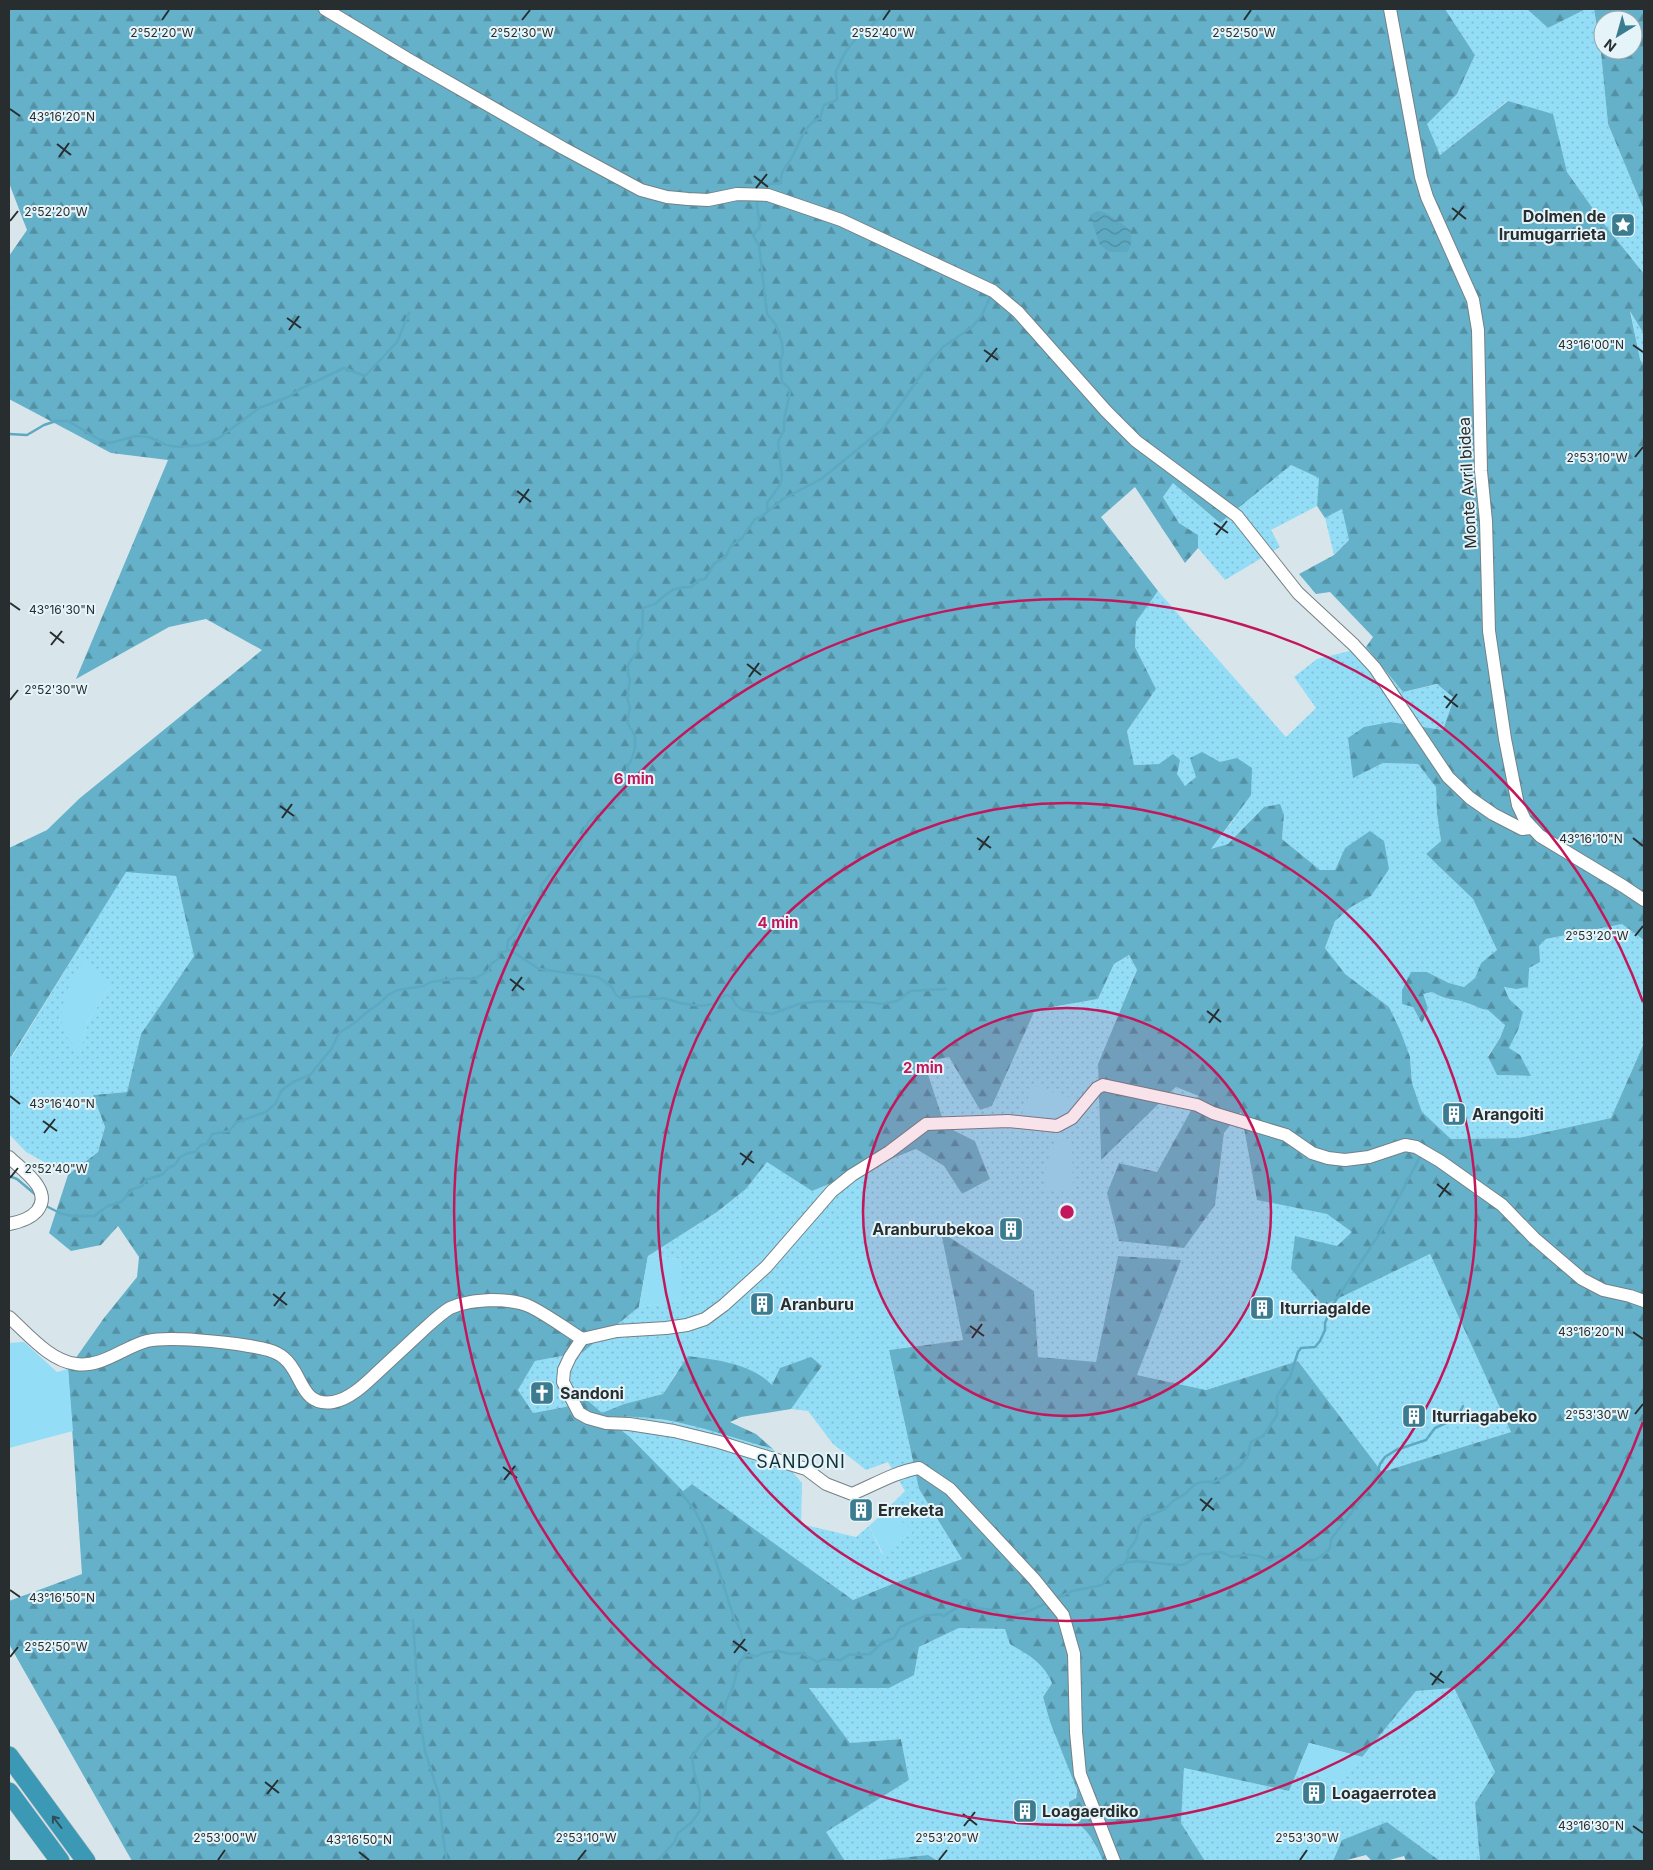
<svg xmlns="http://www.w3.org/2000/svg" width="1653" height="1870" font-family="Inter,sans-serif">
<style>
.grass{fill:url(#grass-dots);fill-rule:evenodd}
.forest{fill:url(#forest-firs);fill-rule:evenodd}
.garden{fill:#93ddf6}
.water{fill:url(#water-waves)}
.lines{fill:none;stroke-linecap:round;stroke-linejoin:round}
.stream{stroke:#5ea9c2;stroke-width:2.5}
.minor-casing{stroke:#748186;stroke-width:14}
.highway-casing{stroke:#c3c4c5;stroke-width:20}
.minor{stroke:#fff;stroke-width:12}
.highway{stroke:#3c99b5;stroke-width:19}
.oneway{stroke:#2e4e58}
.ticks{fill:none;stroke:#282e30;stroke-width:2}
.ring{fill:none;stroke:#c2185b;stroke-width:2.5}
.labels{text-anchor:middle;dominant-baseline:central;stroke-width:4;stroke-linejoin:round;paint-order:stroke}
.poi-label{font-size:16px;font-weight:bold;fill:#282e30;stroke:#e5f4f9;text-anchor:start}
.street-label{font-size:16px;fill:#282e30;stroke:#e5f4f9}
.neighbourhood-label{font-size:18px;letter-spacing:1px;fill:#13323b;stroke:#e5f4f9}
.ticks-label{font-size:12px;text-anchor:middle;fill:#282e30;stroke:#e5f4f9;stroke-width:4;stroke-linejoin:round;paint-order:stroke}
.centre{fill:#c2185b;stroke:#e5f4f9;stroke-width:2.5}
.ring-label{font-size:15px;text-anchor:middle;font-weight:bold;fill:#c2185b;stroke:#e5f4f9;stroke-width:4;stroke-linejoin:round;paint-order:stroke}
</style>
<defs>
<pattern id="grass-dots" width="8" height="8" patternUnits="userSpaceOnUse" patternTransform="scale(1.25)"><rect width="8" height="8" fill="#93ddf6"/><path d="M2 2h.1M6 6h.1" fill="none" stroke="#7fbed3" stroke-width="1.8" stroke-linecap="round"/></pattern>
<pattern id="forest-firs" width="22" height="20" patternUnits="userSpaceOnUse" patternTransform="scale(1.25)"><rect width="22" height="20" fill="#65b1c9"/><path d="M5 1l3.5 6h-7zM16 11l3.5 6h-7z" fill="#5390a4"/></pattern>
<pattern id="water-waves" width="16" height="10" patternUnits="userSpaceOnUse" patternTransform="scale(1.25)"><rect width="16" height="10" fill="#5ea9c2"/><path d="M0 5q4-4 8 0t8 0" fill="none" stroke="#4e8a9e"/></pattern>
</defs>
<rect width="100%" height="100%" fill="#d8e6eb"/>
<g class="grass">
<polygon points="1445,9 1527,9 1548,28 1586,9 1594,9 1601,53 1608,124 1644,210 1644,274 1601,220 1567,172 1552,114 1507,101 1440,155 1426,124 1457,94 1475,55"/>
<polygon points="1630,309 1644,334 1644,367 1640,359"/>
<polygon points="1291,465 1320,478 1317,506 1271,530 1280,547 1225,580 1198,548 1198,535 1179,523 1163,497 1173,483 1220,523"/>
<polygon points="1342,509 1349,540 1334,555 1325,518"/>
<path d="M1158 591 1286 737 1316 708 1294 677 1317 659 1366 647 1403 692 1438 684 1454 698 1443 730 1391 722 1353 777 1383 763 1418 764 1436 786 1437 814 1441 841 1426 854 1473 899 1497 950 1481 963 1475 978 1464 987 1449 983 1427 972 1413 1007 1422 1024 1428 1008 1422 994 1432 992C1445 1001 1457 998 1470 1004 1478 1007 1480 1009 1488 1010L1505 1024 1500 1038 1488 1056 1497 1075 1531 1076 1509 1048 1518 1030 1503 987 1516 989 1539 946 1546 939 1622 923 1644 940V1043L1611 1118 1518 1138 1451 1139 1422 1112 1412 1083 1410 1057 1389 1007 1344 974 1325 948 1335 921 1351 907 1371 896 1345 848 1335 870H1320L1282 839 1284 815 1264 807 1228 844 1210 850 1235 818 1196 777 1185 786C1169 763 1160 764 1134 765L1127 731 1156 689 1135 647 1136 622Z"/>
<path d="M126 871 176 876 194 956 141 1034 127 1092 93 1095 105 1127 98 1152 68 1175 26 1152 9 1134V1055L12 1057ZM111 986 88 1021 80 1052 62 1014Z"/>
<polygon points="1129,955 1137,970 1098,1064 1101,1159 1176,1087 1200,1096 1157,1172 1119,1163 1215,1205 1224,1133 1241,1112 1257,1199 1327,1214 1353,1232 1337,1246 1323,1306 1430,1254 1511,1432 1382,1472 1298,1361 1206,1390 1137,1375 1180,1260 1118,1256 1096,1363 1038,1357 1034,1291 942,1233 963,1340 889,1350 919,1489 962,1559 897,1582 853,1600 692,1484 683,1491 630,1437 606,1417 644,1417 699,1426 773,1449 802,1483 801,1524 856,1537 869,1526 882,1554 912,1532 887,1509 905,1491 888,1462 866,1470 833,1444 808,1411 791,1409 822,1366 772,1385 676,1373 663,1394 624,1404 601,1414 586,1399 565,1407 533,1413 518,1390 535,1361 583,1352 639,1307 681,1301 680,1259 648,1256 717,1212 746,1189 767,1161 812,1191 916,1149 944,1166 962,1194 990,1179 975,1141 945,1126 924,1062 949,1057 980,1110 992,1106 1035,1010 1098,999 1114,964"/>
<path d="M959 1628 1005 1629 1030 1656 1047 1670 1052 1683 1043 1697 1050 1722 1077 1790 1070 1817C1089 1831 1094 1840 1103 1861H938L928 1855 870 1861H845L825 1832 909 1780 901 1739 850 1743 809 1688 841 1687 914 1675 919 1647Z"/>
<polygon points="1454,1688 1495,1772 1475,1803 1480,1861 1440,1861 1387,1822 1342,1840 1333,1861 1205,1861 1181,1823 1184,1768 1289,1791 1298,1769 1341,1782 1416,1691"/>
</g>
<g class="forest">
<path d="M9 9H1445L1475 55 1457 94 1427 124 1440 155 1508 101 1553 114 1567 172 1601 220 1644 274V334L1630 311 1640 359 1644 367V940L1622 924 1546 939 1539 946 1540 962 1529 968 1528 987 1516 989 1504 987 1509 999 1523 1012 1518 1030 1509 1048 1520 1055 1531 1076 1497 1075 1488 1057 1500 1038 1505 1025 1488 1010C1480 1009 1478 1007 1470 1004 1456 998 1446 1001 1432 992L1423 994 1428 1008 1422 1024 1413 1007 1402 1004V990L1411 972H1427L1449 983 1464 987 1475 978 1481 963 1497 950 1473 899 1426 854 1441 841 1437 814 1436 787 1418 764 1383 763 1353 778 1348 738 1364 727 1391 722 1443 730 1454 698 1437 684 1403 692 1366 647 1373 637 1330 592 1316 594 1299 574 1334 555 1349 540 1342 509 1325 518 1317 506 1319 478 1291 465 1220 523 1173 483 1163 497 1179 523 1198 535V548L1185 563 1135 487 1101 517 1158 591 1136 622 1135 647 1156 689 1127 731 1134 765 1159 764 1173 754 1180 760 1177 774 1185 786 1196 777 1190 758 1202 752 1220 762 1237 758 1252 768 1251 795 1211 849 1228 844 1264 807 1280 804 1284 815 1282 839 1320 870H1335L1345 848 1370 831 1384 841 1389 869 1371 896 1351 907 1335 921 1325 948 1345 974 1389 1007 1400 1030 1410 1057 1412 1083 1422 1112 1451 1139 1518 1138 1611 1118 1644 1043V1861H1480L1475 1803 1495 1772 1454 1688 1416 1691 1362 1757 1309 1743 1289 1791 1184 1768 1181 1823 1205 1861H1103C1094 1840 1089 1831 1070 1817L1069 1802 1076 1798 1077 1790 1050 1722 1043 1697 1052 1683C1043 1662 1028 1655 1010 1644L1005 1629 959 1628 919 1647 914 1675 889 1688H809L850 1743 901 1739 909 1780 826 1832 845 1861H132L9 1644V1601L82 1574 68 1369 104 1318 137 1277 139 1257 118 1226 101 1245 71 1251 49 1233 68 1175 98 1152 105 1127 93 1095 127 1092 141 1034 194 956 176 876 126 872 11 1057 9 1055V848L47 830 80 798 262 650 206 619 169 627 76 679 168 460 111 453 9 399V256L27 230 9 183ZM1129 955 1137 970 1098 1064 1101 1160 1176 1087 1199 1096 1157 1172 1119 1163 1107 1193 1119 1241 1184 1248 1215 1205 1224 1133 1241 1112 1257 1200 1327 1214 1352 1232 1337 1246 1295 1236 1291 1269 1323 1306 1430 1254 1511 1432 1382 1472 1298 1361 1206 1390 1137 1375 1181 1260 1118 1256 1096 1362 1038 1357 1034 1291 941 1232 963 1340 889 1350 919 1489 962 1559 897 1582 853 1600 692 1484 683 1491 630 1437 606 1418C663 1411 719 1434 773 1449L756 1434 730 1422 741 1417 791 1409 822 1366 811 1357 780 1368 772 1385C751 1363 716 1360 688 1356L663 1394 624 1404 602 1413 586 1399 565 1407 533 1413 518 1390 535 1361 583 1352 639 1307 648 1256 717 1212 746 1189 767 1162 812 1191 916 1149 944 1166 962 1194 990 1179 975 1141 945 1126 924 1062 949 1057 980 1110 992 1106 1035 1010 1098 999 1114 964Z"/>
<polygon points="1527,9 1586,9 1548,28"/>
<path d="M1594 9H1644V210L1608 124 1601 53ZM1603 20H1633V50H1603Z"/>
<polygon points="1387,1822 1440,1861 1406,1861 1404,1856 1386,1861 1372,1861 1366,1855 1343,1861 1333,1861 1342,1840"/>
<polygon points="928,1855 938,1861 870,1861"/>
</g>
<g class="garden">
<path d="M84 958 111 986 88 1021 80 1053C76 1047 71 1042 67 1037 52 1011 72 980 84 958Z"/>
<polygon points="1033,1085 1078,1101 1060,1119 1022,1115"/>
<path d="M1058 1135 1072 1143 1073 1189 1045 1191C1046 1167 1047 1157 1058 1135Z"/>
<polygon points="648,1256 680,1259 682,1301 639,1307"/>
<polygon points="24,1342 57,1372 68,1369 73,1431 9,1448 9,1343"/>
<polygon points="887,1509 913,1531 883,1554 869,1526"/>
<polygon points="1309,1743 1362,1757 1341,1782 1298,1769"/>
</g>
<path class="water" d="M1097 211C1105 210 1123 224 1130 230 1132 238 1132 246 1127 252H1109L1100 245 1091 219 1092 214Z"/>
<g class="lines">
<g class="stream">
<path d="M761 189C767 183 773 184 781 183 780 172 785 168 791 159 800 144 802 126 820 118L824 105 837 100 836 71 846 51 854 41 880 18 888 9"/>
<polyline points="758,200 757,204 760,227 753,235 759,246 767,314 776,325 782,343 783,353 780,363 782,382 789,388 790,392 784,420 784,430 778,442 782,477 780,485 767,503 768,511"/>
<polyline points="9,434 27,435 44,425 56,421 68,421 100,440 110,443 136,436 149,437 166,445 179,447 200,445 219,438 259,408 288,397 300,389 344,368 365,376 397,342 409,313"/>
<path d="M507 949 508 940 515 934 524 916 529 912 540 898 541 886 554 869 567 863 573 858 581 845 584 830 589 821 598 812 617 802 628 779 627 766 631 761 635 748V736L627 722 630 707 627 698 630 680 627 670 629 663 638 651V642L642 635 643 608C647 606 651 606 655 604 669 592 671 587 691 587L699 580 705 579 714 564 726 556 731 546 742 538 755 519 761 517 783 499 821 479 884 428 927 366 943 347 972 327 982 315 991 295"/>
<polyline points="9,1176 17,1179 36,1195"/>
<polyline points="44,1205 62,1214 73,1216 94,1216 108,1206 121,1202 133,1189 142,1186 146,1180 163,1174 168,1168 175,1165 179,1158 188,1153 195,1152 201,1145 207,1144 212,1134 229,1131 237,1122 266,1112 276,1103 281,1091 293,1082 310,1075 332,1048 339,1033 356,1022 367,1012 380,1003 388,995 398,990 423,986 431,982 460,978 475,979 489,970 491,964 498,959 499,953 510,950 539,969 598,977 611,986 616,995 621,998 646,996 653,999 664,998 680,1003 700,1006 714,1004 725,995 731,996 737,1006 743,1010 772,1014 799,1004 820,1001 866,1002 883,1004 897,1001 910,991 946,989"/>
<polyline points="679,1490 695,1511 702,1524 716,1562 734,1618 741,1631 745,1655"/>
<path d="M1127 1563C1136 1558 1168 1566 1181 1565 1189 1564 1192 1558 1198 1555 1201 1553 1206 1554 1209 1554 1222 1551 1220 1551 1231 1557 1246 1554 1256 1553 1270 1561L1279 1556H1292L1300 1560H1315L1327 1552 1330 1548 1331 1539 1368 1491 1377 1475 1380 1464 1385 1457 1396 1450 1426 1440 1435 1428 1457 1418 1463 1406"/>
<path d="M1056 1598 1073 1591 1102 1585C1111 1575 1109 1570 1123 1565L1128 1558V1551L1136 1540 1139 1526 1144 1518 1165 1509 1173 1501 1185 1494 1195 1484 1202 1482H1214L1222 1478 1240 1466 1248 1455 1251 1442 1263 1436 1277 1415V1396L1290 1377 1298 1352 1301 1348 1315 1347 1320 1341 1325 1330V1323L1332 1306 1380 1233 1421 1155"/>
<polyline points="413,1620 419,1713 425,1751 439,1795 443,1837 447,1861"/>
<polyline points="657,1861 674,1843 678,1833 691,1823 699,1812 700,1793 694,1772 692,1757 706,1737 718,1727 725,1710 726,1702 733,1687 739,1663 745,1655 757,1656 763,1653 778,1651 790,1654 802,1653 817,1662 823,1659 841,1660 848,1655 870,1654 882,1643 894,1638 900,1627 925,1616 939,1614 944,1616 956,1608 964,1600 970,1601 977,1608 993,1610 1006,1617 1024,1613 1045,1604"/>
</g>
<defs>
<g id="minor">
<polyline points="325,9 406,58 563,148 641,190 667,197 688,199 708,200 737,194 768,195 841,220 993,291 1018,312 1106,411 1136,441 1237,516 1298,593 1354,645 1375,668 1448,777 1470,798 1493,814 1522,829 1532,828"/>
<polyline points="1390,9 1421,177 1427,197 1473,300 1478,330 1481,471 1486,521 1489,631 1505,739 1518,805 1525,820 1540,836 1623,886 1644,900"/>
<path d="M9 1157C22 1170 54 1190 37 1211 30 1219 20 1222 9 1224"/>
<path d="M9 1317C28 1334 50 1361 76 1364 101 1368 124 1347 147 1341 169 1336 226 1342 249 1346 261 1348 275 1350 284 1358 303 1373 300 1407 333 1402 351 1399 367 1382 379 1371 393 1358 407 1345 421 1332 430 1324 440 1314 450 1308 463 1302 476 1301 491 1300 504 1300 519 1301 531 1307 549 1316 566 1329 582 1339L617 1331 666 1328 687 1325 705 1319 724 1305 766 1267 832 1191 852 1175 889 1152 926 1124 1008 1121 1057 1126 1072 1118 1097 1088 1103 1085 1197 1105 1213 1113 1286 1135 1312 1153 1328 1158 1345 1160 1369 1157 1405 1145 1416 1147 1440 1161 1502 1205 1534 1238 1582 1279 1603 1290 1630 1296 1644 1301"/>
<path d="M582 1339 570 1357 564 1370 563 1382 579 1413 588 1418 606 1423 629 1424 674 1431 719 1442 806 1469 826 1484 852 1494C874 1485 895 1472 919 1468L950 1489 1034 1579 1063 1615 1074 1654 1076 1732 1080 1774 1114 1861"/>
</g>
<g id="highway">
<polyline points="9,1756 86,1861"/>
<polyline points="9,1792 60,1861"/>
</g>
</defs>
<use href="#minor" class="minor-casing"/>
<use href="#highway" class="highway-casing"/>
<use href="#minor" class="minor"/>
<use href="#highway" class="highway"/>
</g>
<defs><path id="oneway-shaft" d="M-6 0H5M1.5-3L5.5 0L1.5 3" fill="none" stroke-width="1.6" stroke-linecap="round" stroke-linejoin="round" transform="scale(1.25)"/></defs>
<use class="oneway" href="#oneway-shaft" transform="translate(57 1822) rotate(-127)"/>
<path class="ticks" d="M162 20 169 10M522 20 530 10M883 20 890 10M1244 20 1251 10M10 109 20 116M57 144 71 155M59 157 69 143M754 176 768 187M756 188 767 174M1452 208 1466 219M1453 220 1464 206M10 221 18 211M287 318 301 328M289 330 299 316M1633 345 1643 352M984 350 998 360M986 362 997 348M1635 457 1643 447M517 491 531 502M519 503 529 489M1214 523 1228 533M1216 535 1227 521M10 603 20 610M50 632 64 643M51 645 62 631M747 664 761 675M749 677 759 663M1444 696 1458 707M10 700 18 690M1446 708 1457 694M280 806 294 816M282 818 292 804M977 838 991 848M1633 838 1643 846M979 850 989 836M1635 936 1643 926M510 979 524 990M512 991 522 977M1207 1011 1221 1022M1209 1023 1219 1009M10 1096 20 1104M43 1121 57 1131M44 1133 55 1119M740 1153 754 1163M742 1165 752 1151M10 1178 18 1168M1437 1184 1451 1195M1439 1197 1449 1183M273 1294 287 1305M274 1306 285 1292M970 1326 984 1336M1633 1332 1643 1339M972 1338 982 1324M1635 1414 1643 1404M503 1467 517 1478M504 1480 515 1466M1200 1499 1214 1510M1202 1511 1212 1498M10 1590 20 1597M733 1641 747 1651M734 1653 745 1639M10 1657 18 1647M1430 1673 1444 1683M1432 1685 1442 1671M265 1782 279 1793M267 1794 278 1780M963 1814 977 1825M964 1826 975 1812M1633 1826 1643 1833M359 1852 369 1860M218 1860 225 1850M578 1860 586 1850M939 1860 947 1850M1300 1860 1307 1850"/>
<circle cx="1067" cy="1212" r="204" fill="#c2185b" fill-opacity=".12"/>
<g class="ring">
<circle cx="1067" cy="1212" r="204"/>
<circle cx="1067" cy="1212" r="409"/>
<path d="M1643 1422A613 613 0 1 1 1643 1002"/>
</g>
<defs>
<symbol id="sight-square" viewBox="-11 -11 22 22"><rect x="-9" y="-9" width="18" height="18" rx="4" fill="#3c7c90" stroke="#e5f4f9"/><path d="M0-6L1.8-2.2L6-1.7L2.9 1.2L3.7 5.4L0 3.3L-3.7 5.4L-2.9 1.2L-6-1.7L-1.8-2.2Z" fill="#fff"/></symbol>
<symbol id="building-square" viewBox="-11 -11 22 22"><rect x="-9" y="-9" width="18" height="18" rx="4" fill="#3c7c90" stroke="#e5f4f9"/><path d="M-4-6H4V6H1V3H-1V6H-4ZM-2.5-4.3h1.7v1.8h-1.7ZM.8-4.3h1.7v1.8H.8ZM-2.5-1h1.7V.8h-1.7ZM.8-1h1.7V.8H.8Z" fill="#fff"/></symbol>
<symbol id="church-square" viewBox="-11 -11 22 22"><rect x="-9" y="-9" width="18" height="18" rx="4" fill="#3c7c90" stroke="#e5f4f9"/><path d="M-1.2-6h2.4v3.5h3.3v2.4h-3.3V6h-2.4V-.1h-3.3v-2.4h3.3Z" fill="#fff"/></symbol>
</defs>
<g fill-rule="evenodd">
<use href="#sight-square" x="1609" y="211" width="28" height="28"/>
<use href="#building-square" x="1440" y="1100" width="28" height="28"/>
<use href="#building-square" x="997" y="1215" width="28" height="28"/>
<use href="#building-square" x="748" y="1290" width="28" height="28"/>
<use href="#building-square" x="1248" y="1294" width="28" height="28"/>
<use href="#church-square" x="528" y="1379" width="28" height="28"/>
<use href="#building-square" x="1400" y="1402" width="28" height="28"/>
<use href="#building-square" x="847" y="1496" width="28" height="28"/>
<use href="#building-square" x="1300" y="1779" width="28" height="28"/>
<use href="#building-square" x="1011" y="1797" width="28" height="28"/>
</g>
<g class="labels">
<g class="poi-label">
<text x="1606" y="216" text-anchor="end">Dolmen de<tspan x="1606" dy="18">Irumugarrieta</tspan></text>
<text x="1472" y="1114">Arangoiti</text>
<text x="994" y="1229" text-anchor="end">Aranburubekoa</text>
<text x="780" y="1304">Aranburu</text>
<text x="1280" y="1308">Iturriagalde</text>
<text x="560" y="1393">Sandoni</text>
<text x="1432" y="1416">Iturriagabeko</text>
<text x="878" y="1510">Erreketa</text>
<text x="1332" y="1793">Loagaerrotea</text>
<text x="1042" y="1811">Loagaerdiko</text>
</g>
<g class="street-label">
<text transform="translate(1467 483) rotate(-93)">Monte Avril bidea</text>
</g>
<g class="neighbourhood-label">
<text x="801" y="1461">SANDONI</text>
</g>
</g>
<g class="ticks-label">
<text x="162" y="37">2°52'20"W</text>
<text x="522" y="37">2°52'30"W</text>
<text x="883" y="37">2°52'40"W</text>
<text x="1244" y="37">2°52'50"W</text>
<text x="62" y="121">43°16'20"N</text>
<text x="56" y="216">2°52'20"W</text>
<text x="1591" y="349">43°16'00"N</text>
<text x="1597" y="462">2°53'10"W</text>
<text x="62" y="614">43°16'30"N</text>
<text x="56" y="694">2°52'30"W</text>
<text x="1591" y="843">43°16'10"N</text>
<text x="1597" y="940">2°53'20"W</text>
<text x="62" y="1108">43°16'40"N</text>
<text x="56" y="1173">2°52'40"W</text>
<text x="1591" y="1336">43°16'20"N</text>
<text x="1597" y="1419">2°53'30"W</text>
<text x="62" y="1602">43°16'50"N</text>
<text x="56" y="1651">2°52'50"W</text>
<text x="1591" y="1830">43°16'30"N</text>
<text x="225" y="1842">2°53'00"W</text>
<text x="586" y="1842">2°53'10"W</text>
<text x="947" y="1842">2°53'20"W</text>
<text x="1307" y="1842">2°53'30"W</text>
<text x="359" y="1844">43°16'50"N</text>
</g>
<circle cx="1067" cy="1212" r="8" class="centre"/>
<g class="ring-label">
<text x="634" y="784">6 min</text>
<text x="778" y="928">4 min</text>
<text x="923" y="1073">2 min</text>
</g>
<rect width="1653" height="1870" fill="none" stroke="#282e30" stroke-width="20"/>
<g transform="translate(1618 35) rotate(217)"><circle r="24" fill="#e5f4f9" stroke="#99a5a9"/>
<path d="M0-4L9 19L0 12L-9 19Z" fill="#3c7c90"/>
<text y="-8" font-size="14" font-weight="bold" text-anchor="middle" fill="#282e30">N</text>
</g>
</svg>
